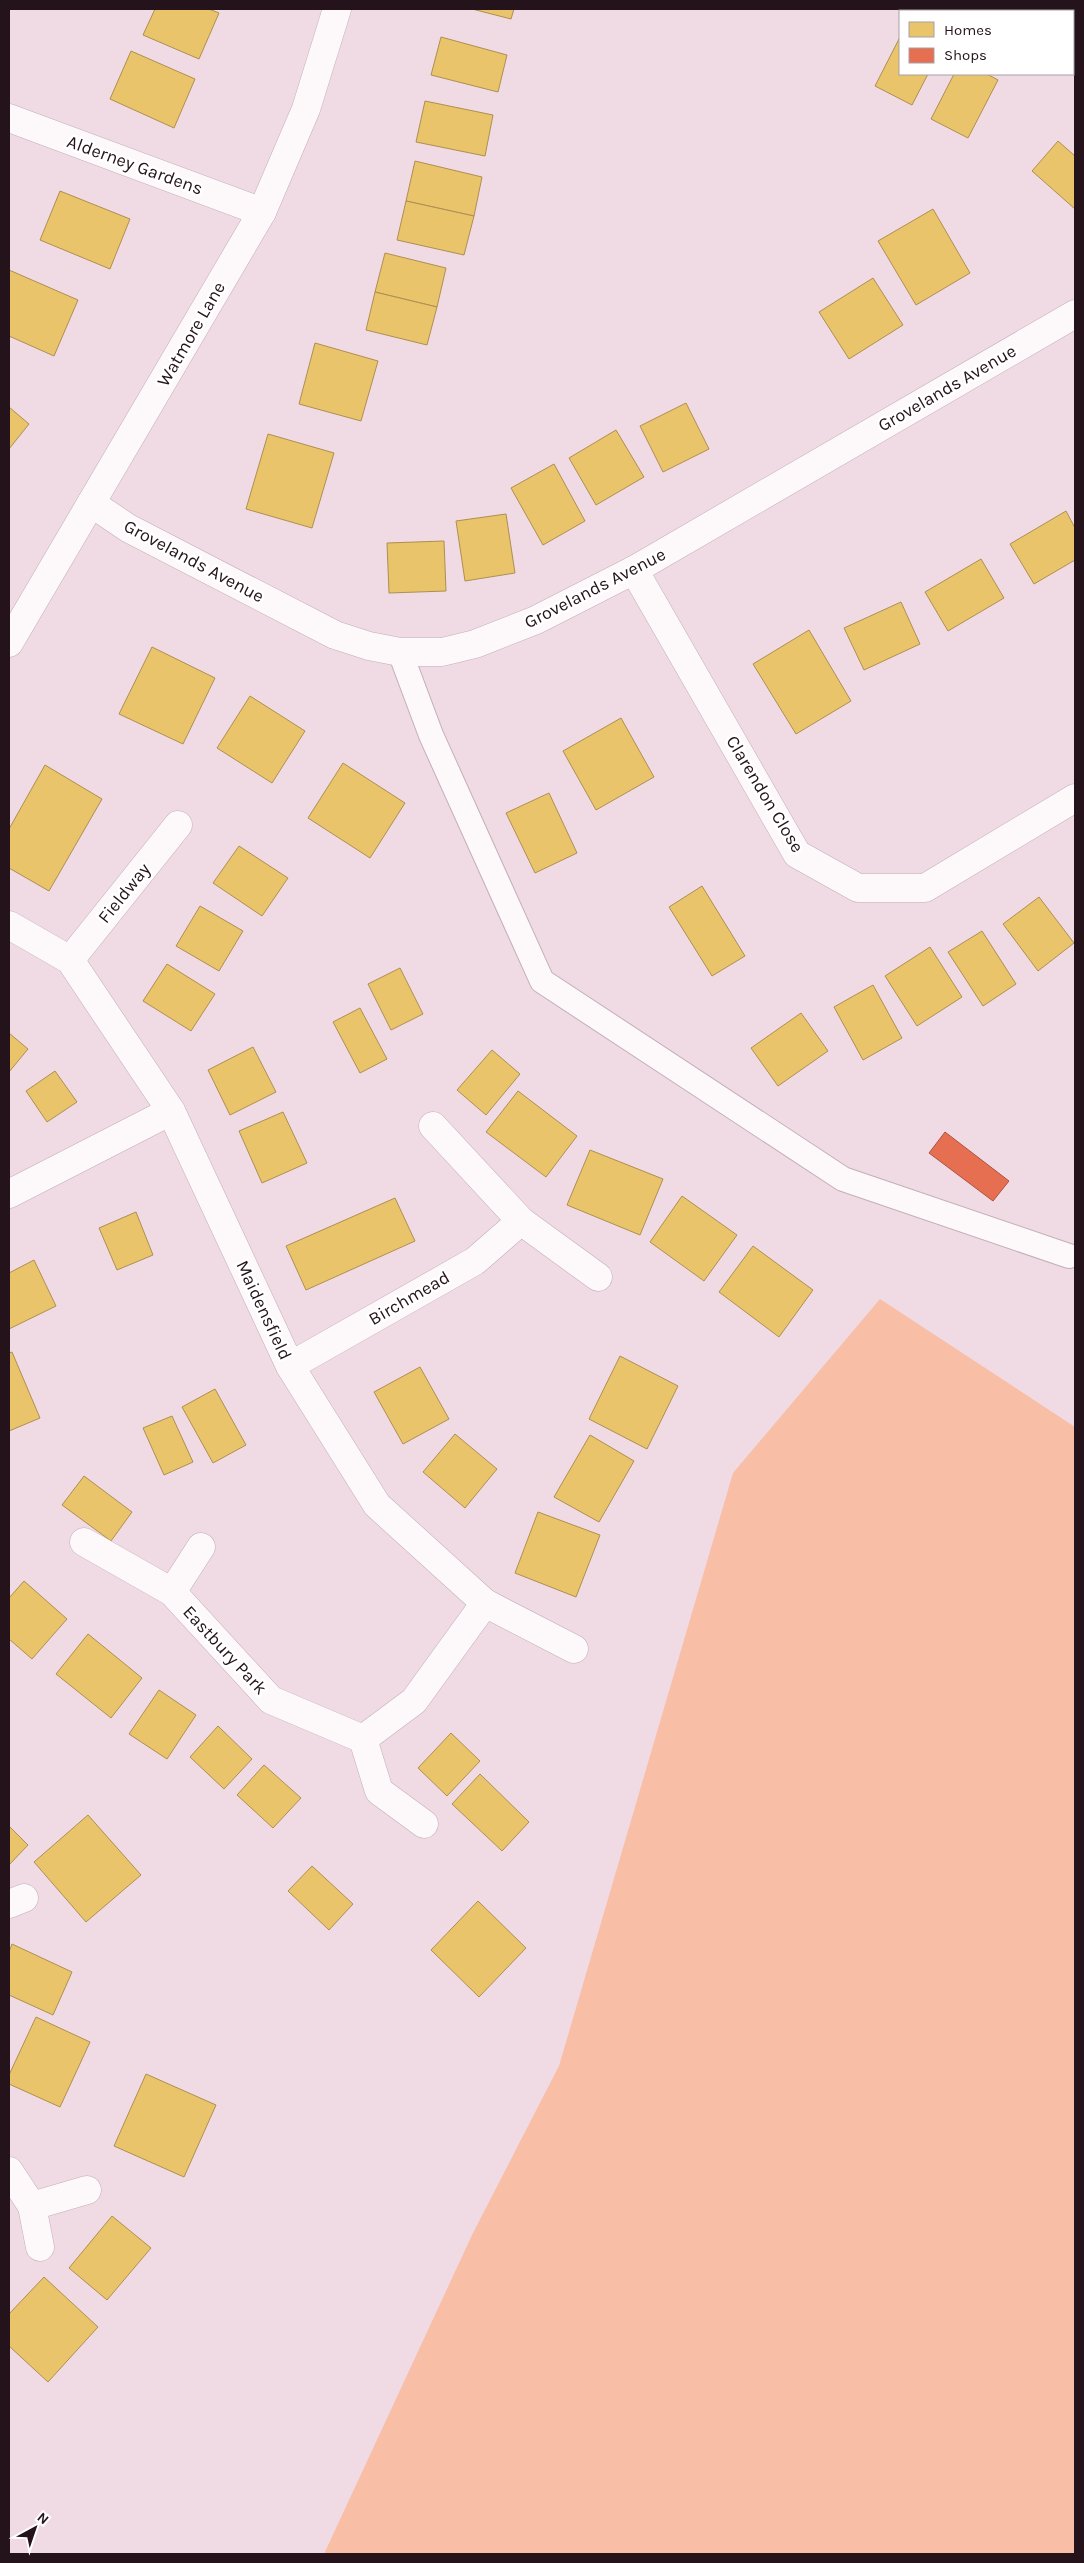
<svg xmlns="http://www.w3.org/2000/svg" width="1084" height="2563" font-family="Karla,sans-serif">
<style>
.green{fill:#f8bea6}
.homes{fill:#e9c46a;stroke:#ae8f52}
.shops{fill:#e76f51;stroke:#ac5341}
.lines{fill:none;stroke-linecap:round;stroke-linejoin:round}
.service-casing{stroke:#c1afb7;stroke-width:26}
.minor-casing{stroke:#c1afb7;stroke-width:29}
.service{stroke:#fdf9fb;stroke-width:24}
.minor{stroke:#fdf9fb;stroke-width:28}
.labels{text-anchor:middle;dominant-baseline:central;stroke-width:5;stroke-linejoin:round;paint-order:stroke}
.street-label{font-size:18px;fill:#24131b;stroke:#fff}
</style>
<rect width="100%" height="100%" fill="#f0dae3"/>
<polygon class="green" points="880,1299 1075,1427 1075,2554 324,2554 473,2233 559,2066 733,1473"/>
<g class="homes">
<polygon points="155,9 209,9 219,13 199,59 143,35"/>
<polygon points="472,9 514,9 511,19"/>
<polygon points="441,37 507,55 498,92 431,75"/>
<polygon points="900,37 900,74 928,74 912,105 875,86"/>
<polygon points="131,51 195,79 174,128 110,99"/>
<polygon points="954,74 987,74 998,80 968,138 931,119"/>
<polygon points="425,101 493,115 485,156 416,142"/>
<polygon points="1058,141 1075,156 1075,209 1032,171"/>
<polygon points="415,161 482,177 474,216 406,201"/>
<polygon points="60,191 130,219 110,269 40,240"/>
<polygon points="406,201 474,216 464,255 397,240"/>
<polygon points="933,209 970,273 916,305 878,241"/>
<polygon points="385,253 446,268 437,307 375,292"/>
<polygon points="9,270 78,300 54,356 9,336"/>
<polygon points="873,278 903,325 849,359 819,312"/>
<polygon points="375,292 437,307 427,345 366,330"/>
<polygon points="315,343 378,361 361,421 299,404"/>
<polygon points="686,403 709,449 663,472 640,426"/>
<polygon points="9,407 29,424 9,449"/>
<polygon points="616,430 644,477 596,505 569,458"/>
<polygon points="268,434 334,453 312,528 246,509"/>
<polygon points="554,464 585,521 543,545 511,488"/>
<polygon points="1066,511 1075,528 1075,560 1034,584 1010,544"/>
<polygon points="506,514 515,573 465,581 456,521"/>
<polygon points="444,541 446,591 389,593 387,543"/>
<polygon points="981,559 1004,598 948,631 925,592"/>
<polygon points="901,602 920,644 864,670 844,628"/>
<polygon points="809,630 851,701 796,734 753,664"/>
<polygon points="152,647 215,678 183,744 119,714"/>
<polygon points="250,696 305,731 272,783 217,748"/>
<polygon points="621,718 654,777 596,810 563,751"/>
<polygon points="343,763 405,803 370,858 308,818"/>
<polygon points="45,765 102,799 49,891 9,868 9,829"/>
<polygon points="549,793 577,853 535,873 506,813"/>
<polygon points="239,846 288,878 262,916 213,883"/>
<polygon points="702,886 745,956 712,976 669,907"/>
<polygon points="1039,897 1074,943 1038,971 1003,924"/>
<polygon points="200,906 243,931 219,971 176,946"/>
<polygon points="982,931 1016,984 983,1006 948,952"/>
<polygon points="930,947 962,997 917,1026 885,976"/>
<polygon points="167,964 215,994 191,1031 143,1001"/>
<polygon points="400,968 423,1014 391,1030 368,984"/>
<polygon points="873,985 902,1038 863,1060 834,1007"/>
<polygon points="360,1008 387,1059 360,1073 333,1022"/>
<polygon points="801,1013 828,1051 778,1086 751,1048"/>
<polygon points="9,1033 28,1049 9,1072"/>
<polygon points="253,1047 276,1092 230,1115 208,1070"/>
<polygon points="492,1050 520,1074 486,1115 457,1090"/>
<polygon points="55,1071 77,1102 47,1122 26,1091"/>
<polygon points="518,1091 577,1136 546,1177 486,1132"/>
<polygon points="283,1112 307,1163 262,1183 239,1131"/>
<polygon points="590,1150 663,1179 640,1235 567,1205"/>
<polygon points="682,1196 737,1235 704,1281 650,1242"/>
<polygon points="395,1198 415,1241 306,1290 286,1246"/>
<polygon points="136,1212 153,1255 117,1270 99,1228"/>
<polygon points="753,1246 813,1290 779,1337 719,1292"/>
<polygon points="34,1260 56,1306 9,1329 9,1273"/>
<polygon points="12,1352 40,1418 9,1431 9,1353"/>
<polygon points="620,1356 678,1386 647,1449 589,1419"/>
<polygon points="420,1367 449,1419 403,1444 374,1392"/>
<polygon points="215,1389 246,1445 213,1463 182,1407"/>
<polygon points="172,1416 193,1462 164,1475 143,1428"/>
<polygon points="455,1434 497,1469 465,1508 423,1472"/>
<polygon points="590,1435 634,1461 599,1522 554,1497"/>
<polygon points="84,1476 132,1512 111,1541 62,1505"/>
<polygon points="538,1512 600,1535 576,1597 515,1573"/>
<polygon points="24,1581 67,1619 32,1659 9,1639 9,1598"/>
<polygon points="88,1634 142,1678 111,1718 56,1674"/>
<polygon points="159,1690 196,1715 167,1759 129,1734"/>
<polygon points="218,1726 252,1759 224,1789 190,1757"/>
<polygon points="451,1733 480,1761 447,1796 418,1768"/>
<polygon points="264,1765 301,1798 273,1828 237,1795"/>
<polygon points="480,1774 529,1822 502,1851 452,1804"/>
<polygon points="88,1815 141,1875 86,1922 34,1862"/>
<polygon points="9,1826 28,1845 9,1865"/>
<polygon points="312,1866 353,1904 329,1930 288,1891"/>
<polygon points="478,1901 526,1948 479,1997 431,1950"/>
<polygon points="12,1944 72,1972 53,2015 9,1995 9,1952"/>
<polygon points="36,2017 90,2042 60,2107 9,2084 9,2075"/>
<polygon points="146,2074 216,2105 184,2177 114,2146"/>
<polygon points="112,2216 151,2248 107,2300 69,2268"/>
<polygon points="44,2277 98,2327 48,2382 9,2346 9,2314"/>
</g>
<polygon class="shops" points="945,1132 1009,1181 993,1201 929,1153"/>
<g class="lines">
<defs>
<polyline id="service" points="400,652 431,735 542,981 843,1179 1069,1256"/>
<g id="minor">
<polyline points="9,118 262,212"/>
<polyline points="91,503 128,528 335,635 369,646 400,652 442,652 475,644 536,620 634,570 1075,314"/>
<polyline points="634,570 797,854 858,888 925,888 1075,798"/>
<polyline points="9,643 262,212 306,109 337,9"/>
<polyline points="9,925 70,960 171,1111 290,1366 377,1505 485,1603 574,1649"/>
<polyline points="70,960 178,825"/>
<polyline points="433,1126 521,1221"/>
<polyline points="9,1194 171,1111"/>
<polyline points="290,1366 475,1261 521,1221 598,1277"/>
<polyline points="84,1542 172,1592 271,1700 363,1739 414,1701 485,1603"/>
<polyline points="172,1592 201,1547"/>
<polyline points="363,1739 379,1791 424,1824"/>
<polyline points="9,1904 24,1898"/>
<polyline points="9,2171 32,2206 87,2190"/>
<polyline points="32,2206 40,2247"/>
</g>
</defs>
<use href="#service" class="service-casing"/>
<use href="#minor" class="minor-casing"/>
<use href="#service" class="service"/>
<use href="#minor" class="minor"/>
</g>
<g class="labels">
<g class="street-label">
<text transform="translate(135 165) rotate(20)">Alderney Gardens</text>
<text transform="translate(191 334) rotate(-60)">Watmore Lane</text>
<text transform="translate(947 388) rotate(-30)">Grovelands Avenue</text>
<text transform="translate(194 561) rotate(28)">Grovelands Avenue</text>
<text transform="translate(595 588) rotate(-27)">Grovelands Avenue</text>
<text transform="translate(765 794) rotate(59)">Clarendon Close</text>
<text transform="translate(124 893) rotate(-51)">Fieldway</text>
<text transform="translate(409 1298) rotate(-30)">Birchmead</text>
<text transform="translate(264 1310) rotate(65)">Maidensfield</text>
<text transform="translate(225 1650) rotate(47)">Eastbury Park</text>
</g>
</g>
<rect width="1084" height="2563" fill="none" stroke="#24131b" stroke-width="20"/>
<rect x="899" y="10" width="175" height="65" fill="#ffffff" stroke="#a7a1a4"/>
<rect x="909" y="22" width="25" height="15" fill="#e9c46a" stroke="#a7a1a4"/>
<text x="944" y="35" font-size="15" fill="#24131b">Homes</text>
<rect x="909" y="48" width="25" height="15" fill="#e76f51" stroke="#a7a1a4"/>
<text x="944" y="60" font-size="15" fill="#24131b">Shops</text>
<g transform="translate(35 2528) rotate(40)" stroke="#ffffff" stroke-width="4" paint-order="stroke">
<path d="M0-4L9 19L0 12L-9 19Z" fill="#24131b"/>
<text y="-8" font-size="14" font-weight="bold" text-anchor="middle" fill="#24131b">N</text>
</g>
</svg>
